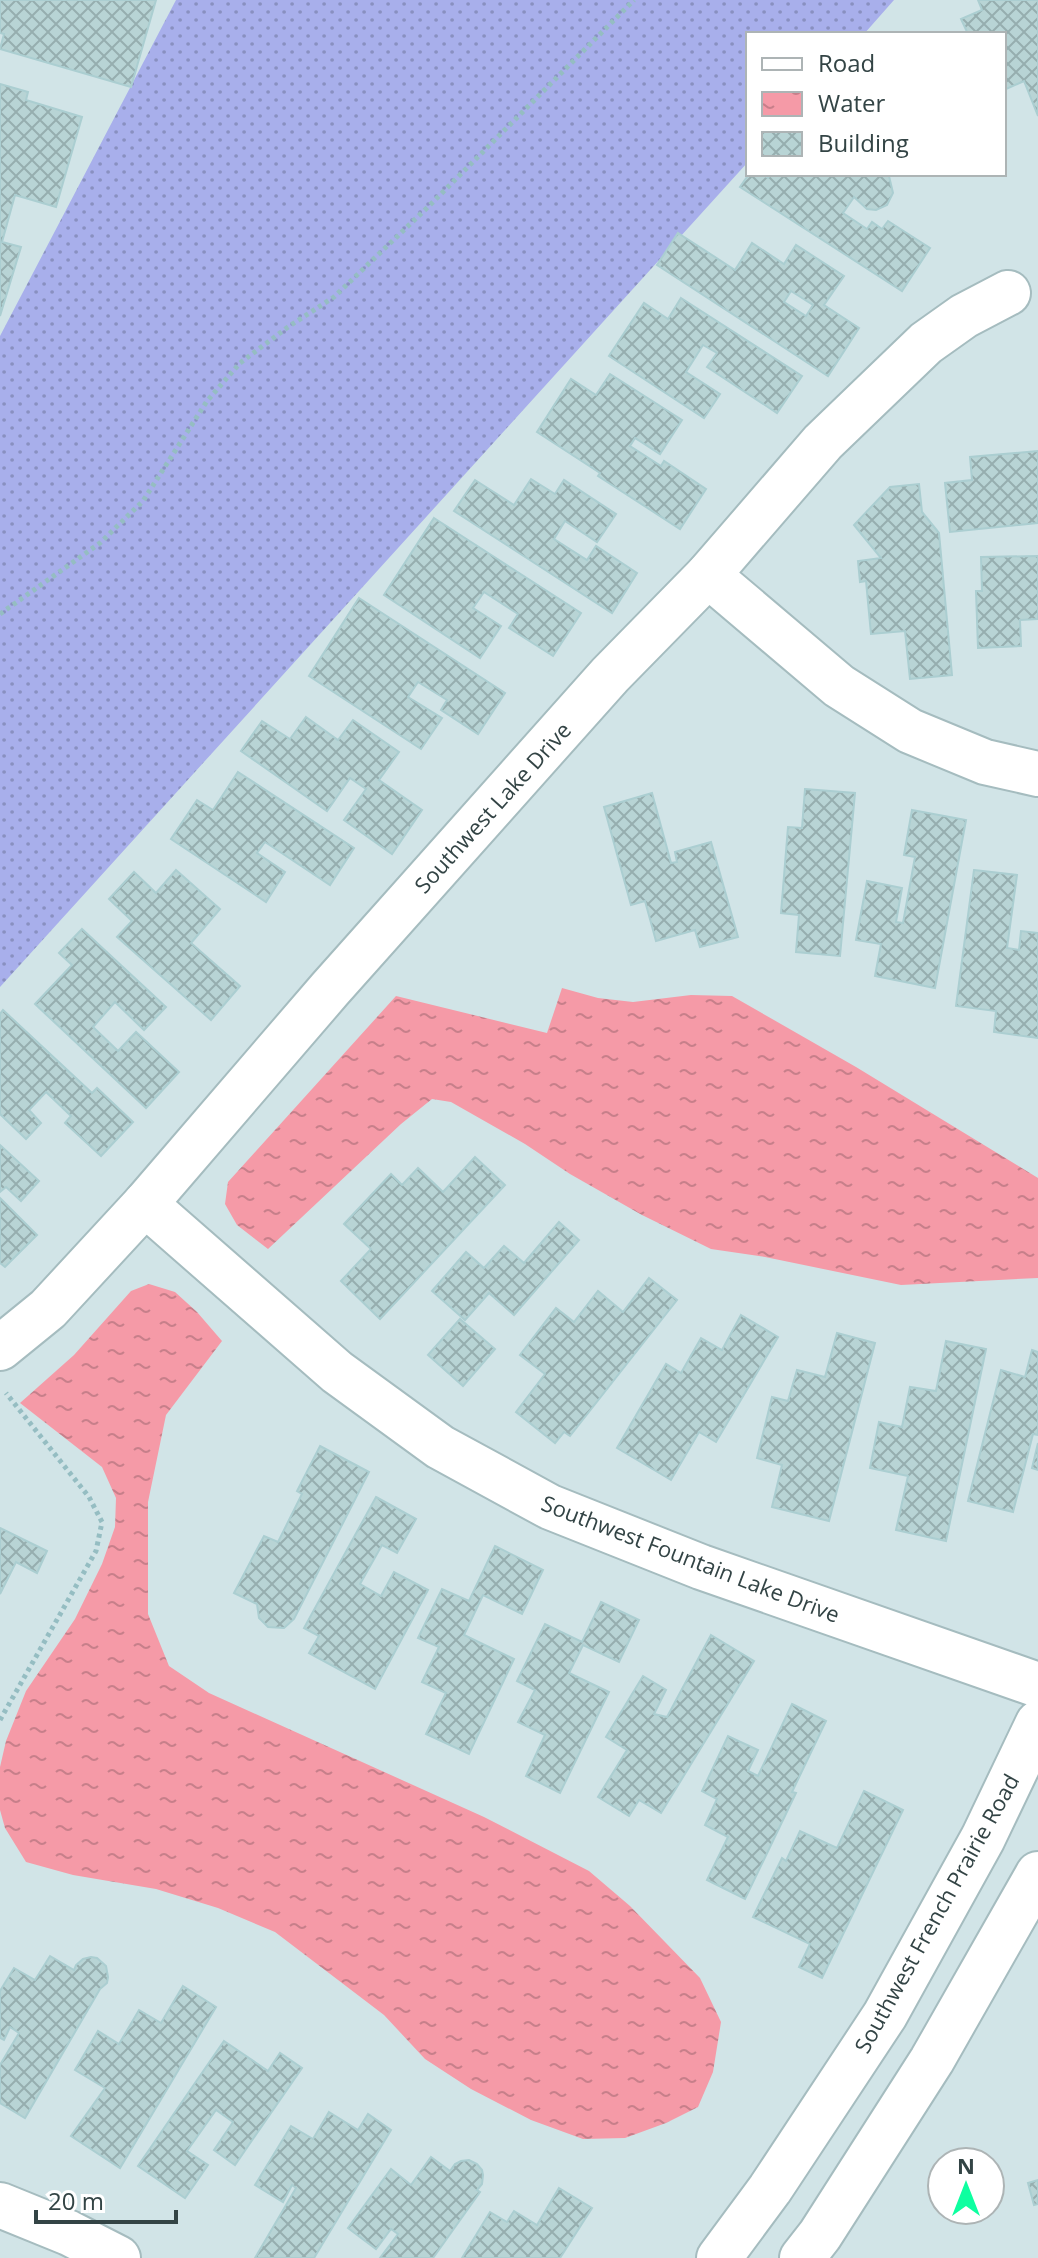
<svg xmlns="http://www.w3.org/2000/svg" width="1038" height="2258" font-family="'Open Sans',sans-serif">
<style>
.residential{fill:#d1e4e7;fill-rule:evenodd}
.grass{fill:url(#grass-dots)}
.water{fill:url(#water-ripples)}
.building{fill:url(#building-cross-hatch);stroke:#abced1;stroke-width:2;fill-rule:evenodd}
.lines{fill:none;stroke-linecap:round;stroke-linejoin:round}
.minor-casing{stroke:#a5bcbf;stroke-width:48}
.tertiary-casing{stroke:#a5bcbf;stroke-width:48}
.path{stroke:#95bdc2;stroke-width:5;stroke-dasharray:4 4;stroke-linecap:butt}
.minor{stroke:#fff;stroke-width:44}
.tertiary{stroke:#fff;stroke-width:44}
.labels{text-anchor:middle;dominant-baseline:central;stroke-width:6;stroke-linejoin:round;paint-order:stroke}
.street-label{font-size:22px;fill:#334445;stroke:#fff}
</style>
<defs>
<pattern id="grass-dots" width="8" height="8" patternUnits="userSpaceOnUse" patternTransform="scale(2)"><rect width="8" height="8" fill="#a8afeb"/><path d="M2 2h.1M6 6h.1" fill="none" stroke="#8990c0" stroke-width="1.8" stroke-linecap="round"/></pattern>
<pattern id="water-ripples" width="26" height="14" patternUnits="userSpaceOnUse" patternTransform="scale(2)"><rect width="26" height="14" fill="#f59aa7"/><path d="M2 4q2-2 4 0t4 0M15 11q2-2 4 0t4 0" fill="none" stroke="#c77f8a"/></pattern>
<pattern id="building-cross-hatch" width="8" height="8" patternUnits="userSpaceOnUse" patternTransform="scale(2)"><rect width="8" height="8" fill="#b8d4d5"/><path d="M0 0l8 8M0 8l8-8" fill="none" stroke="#96aeaf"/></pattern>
</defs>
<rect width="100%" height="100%" fill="#e3f1f3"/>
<path class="residential" d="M0 0H1038V2258H0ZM748 34H1004V174H748ZM942 2162H990V2210H942Z"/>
<polygon class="grass" points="176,0 894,0 864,34 748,34 748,162 0,987 0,336"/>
<g class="water">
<polygon points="562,988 598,998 633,1002 691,995 732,996 856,1067 1038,1178 1038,1278 901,1285 765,1257 711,1249 642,1215 570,1174 525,1144 451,1102 432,1099 401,1124 268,1249 237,1225 225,1204 228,1182 396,996 547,1033"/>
<polygon points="149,1284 175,1292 197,1312 222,1341 166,1415 148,1502 148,1614 169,1666 209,1693 484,1817 589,1871 630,1906 700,1978 721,2022 713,2072 698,2107 666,2123 625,2138 583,2139 531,2120 471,2089 425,2059 384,2015 275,1932 218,1908 156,1889 73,1875 26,1862 5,1828 0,1810 0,1767 6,1741 26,1691 75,1619 102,1564 115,1527 116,1498 102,1467 20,1403 74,1355 131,1291"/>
</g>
<g class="building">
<polygon points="0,0 156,0 131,87 0,49 4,34 0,33"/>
<polygon points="978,0 1038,0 1038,116 1024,81 1004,90 1004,34 968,34 961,19 982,10"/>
<polygon points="0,84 28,92 26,100 82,117 56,207 15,195 2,242 21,247 0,316"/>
<polygon points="749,174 762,174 768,178 771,174 886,174 889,176 893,193 887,205 876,210 867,209 854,197 843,213 867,229 872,222 882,229 888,221 930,248 902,291 740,187"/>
<path d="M678 233 735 270 752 243 784 264 796 245 844 276 824 305 859 328 828 376 657 265ZM791 291 813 305 806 316 784 302Z"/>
<polygon points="681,298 802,376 777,413 707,367 717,353 703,345 686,372 720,394 704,418 609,356 644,303 668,319"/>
<polygon points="610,374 682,420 660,454 635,438 630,446 661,466 664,461 706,489 680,529 598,476 600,473 537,432 571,379 596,395"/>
<polygon points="1038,451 1038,523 950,532 945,483 972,480 970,457"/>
<polygon points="531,479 555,494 564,480 616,514 597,542 565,521 554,539 587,560 596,546 637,573 612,613 454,511 475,480 514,505"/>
<polygon points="919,484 922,512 939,533 952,675 910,679 905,631 871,634 866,581 860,582 858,561 881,558 854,525 890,487"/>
<polygon points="434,518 581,613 553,656 509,628 518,614 484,592 473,608 501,626 480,658 384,595"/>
<polygon points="1038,556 1038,619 1020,620 1021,646 978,648 976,591 982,591 981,557"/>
<polygon points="359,598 505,693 478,734 441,710 447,700 418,682 408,697 442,718 421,749 309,676"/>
<polygon points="306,717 338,740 353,720 399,752 379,780 422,810 392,854 344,820 366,789 350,778 327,811 241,751 262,721 290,739"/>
<polygon points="238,772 354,848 330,885 265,842 257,853 285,872 266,902 171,839 197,800 213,810"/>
<polygon points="805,789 855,793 840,956 796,952 799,915 781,913 788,827 802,828"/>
<polygon points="652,793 671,863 677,862 675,852 711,842 738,937 700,947 695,930 656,941 645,901 631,905 604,807"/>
<polygon points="912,810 966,820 935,988 875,976 881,944 856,940 867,881 902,888 896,922 903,923 915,857 904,855"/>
<polygon points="176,870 220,909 191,943 240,986 211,1020 117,937 132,921 109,899 134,872 156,893"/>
<polygon points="974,870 1017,875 1007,948 1019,950 1021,931 1038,933 1038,1038 994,1032 996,1011 956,1006"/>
<polygon points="82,929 166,1007 144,1030 115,1002 93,1027 118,1051 136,1032 179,1072 146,1108 35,1004 72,965 59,953"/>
<polygon points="3,1010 92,1093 97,1088 133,1122 101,1156 65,1123 71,1116 46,1092 29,1110 41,1123 26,1139 0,1114 0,1014"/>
<polygon points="0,1145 39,1181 21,1201 6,1187 0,1192"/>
<polygon points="475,1157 505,1185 380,1319 341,1281 371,1249 344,1224 391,1174 402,1185 418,1168 443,1192"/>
<polygon points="0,1198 37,1235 5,1267 0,1263"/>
<polygon points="559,1222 579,1240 514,1315 489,1293 465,1320 432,1291 466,1252 484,1268 504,1246 524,1263"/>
<polygon points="649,1278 677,1300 570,1436 564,1432 555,1443 516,1412 545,1374 520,1355 556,1308 574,1322 598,1291 623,1312"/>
<polygon points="741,1315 778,1337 716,1442 699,1432 671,1480 617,1448 666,1364 681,1373 701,1338 722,1350"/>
<polygon points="460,1319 495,1349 463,1386 428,1355"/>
<polygon points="837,1333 875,1343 829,1521 772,1507 782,1465 757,1458 772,1397 788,1401 797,1370 825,1377"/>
<polygon points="946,1341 986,1349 946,1541 896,1530 908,1476 870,1468 879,1422 902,1427 910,1387 936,1391"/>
<polygon points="1032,1350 1038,1352 1038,1435 1033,1434 1013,1512 968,1501 1001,1370 1025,1377"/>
<polygon points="1038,1443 1038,1470 1032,1468"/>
<polygon points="320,1446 369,1472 294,1619 284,1628 268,1627 259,1618 257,1604 234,1593 264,1536 278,1542 302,1494 297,1491"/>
<polygon points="376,1497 416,1519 397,1553 382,1545 360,1584 381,1596 394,1572 428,1590 375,1689 309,1653 319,1636 304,1628"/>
<polygon points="0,1528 47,1551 37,1573 16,1562 0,1594"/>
<polygon points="495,1546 543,1570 522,1614 483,1595 464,1635 514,1659 469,1754 426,1734 446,1693 422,1682 439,1647 418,1638 442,1589 469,1601"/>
<polygon points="601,1602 639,1620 619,1662 583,1645 569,1673 609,1692 560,1793 526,1776 545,1735 518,1722 535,1690 517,1681 545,1624 582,1642"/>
<polygon points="711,1635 754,1661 661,1813 639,1800 629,1816 598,1797 627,1750 606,1737 643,1676 666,1690 654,1714 667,1717"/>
<polygon points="792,1704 826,1721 792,1792 796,1793 745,1899 707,1880 728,1837 705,1825 717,1799 702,1791 728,1736 758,1750 748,1771 758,1776"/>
<polygon points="864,1791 903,1810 822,1978 799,1967 810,1944 753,1917 782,1858 786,1861 800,1831 837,1848"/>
<polygon points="50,1956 74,1970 76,1965 83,1959 91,1957 97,1958 106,1966 108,1977 107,1983 100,1989 25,2118 0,2103 0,2065 19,2033 10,2027 4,2040 0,2038 0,1991 14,1968 35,1980"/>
<polygon points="183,1986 216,2007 120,2168 71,2136 105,2088 75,2070 98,2031 119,2044 139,2010 161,2023"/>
<polygon points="224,2041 268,2071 280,2053 302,2068 235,2165 214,2150 233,2122 216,2110 187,2151 208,2165 185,2198 138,2166"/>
<polygon points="329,2112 358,2130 368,2114 391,2130 314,2258 255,2258 296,2188 292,2185 283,2202 255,2185 291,2126 313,2139"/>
<polygon points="431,2157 450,2171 455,2164 461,2161 469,2160 477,2164 482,2170 483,2175 482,2184 477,2190 480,2192 433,2258 380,2258 398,2234 391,2229 376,2249 348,2228 391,2169 411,2185"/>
<polygon points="1038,2180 1038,2204 1034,2205 1028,2183"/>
<polygon points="559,2188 592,2208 560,2258 462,2258 490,2212 507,2222 514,2211 537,2225"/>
</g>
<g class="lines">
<defs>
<g id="minor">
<polyline points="708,575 839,686 910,731 985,762 1038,774"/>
<polyline points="145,1204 337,1372 440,1447 550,1507 701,1567 1038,1685"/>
<polyline points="0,1348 48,1309 145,1204 330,989 610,675 708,575 823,442 926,343 964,316 1008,293"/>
<polyline points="0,2205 69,2233 118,2258"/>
</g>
<g id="tertiary">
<polyline points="719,2258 770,2189 885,2015 983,1838 1038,1723"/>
<polyline points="802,2258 820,2235 932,2060 1038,1874"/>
</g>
</defs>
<use href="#minor" class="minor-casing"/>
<use href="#tertiary" class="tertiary-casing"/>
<g class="path">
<polyline points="0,614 100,543 143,501 207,401 240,363 288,327 334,297 430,205 634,0"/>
<polyline points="0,1720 96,1551 102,1522 89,1497 6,1393"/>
</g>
<use href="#minor" class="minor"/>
<use href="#tertiary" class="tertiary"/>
</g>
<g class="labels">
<g class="street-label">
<text transform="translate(492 807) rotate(-48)">Southwest Lake Drive</text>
<text transform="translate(691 1558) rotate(21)">Southwest Fountain Lake Drive</text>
<text transform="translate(936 1913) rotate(-61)">Southwest French Prairie Road</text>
</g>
</g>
<rect x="746" y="32" width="260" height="144" fill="#ffffff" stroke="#adb4b5" stroke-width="2"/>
<rect x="762" y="58" width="40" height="12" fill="#ffffff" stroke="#adb4b5" stroke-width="2"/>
<text x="818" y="72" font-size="24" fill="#334445">Road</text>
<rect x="762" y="92" width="40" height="24" fill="url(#water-ripples)" stroke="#adb4b5" stroke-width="2"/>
<text x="818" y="112" font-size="24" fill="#334445">Water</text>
<rect x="762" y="132" width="40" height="24" fill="url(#building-cross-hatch)" stroke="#adb4b5" stroke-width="2"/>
<text x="818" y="152" font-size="24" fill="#334445">Building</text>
<g transform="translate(966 2186)"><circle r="38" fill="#ffffff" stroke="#adb4b5" stroke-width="2"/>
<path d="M0-6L14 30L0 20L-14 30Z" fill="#0effa0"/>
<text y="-12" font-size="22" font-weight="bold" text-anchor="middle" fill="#334445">N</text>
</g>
<path d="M36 2210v12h140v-12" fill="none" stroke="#334445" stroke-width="4"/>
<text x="48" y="2210" font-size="24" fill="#334445" stroke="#ffffff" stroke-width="6" paint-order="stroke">20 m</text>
</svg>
